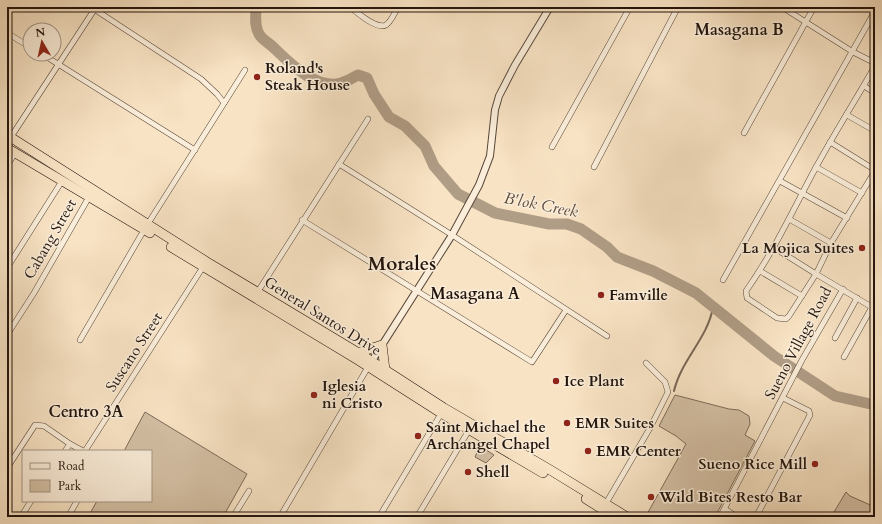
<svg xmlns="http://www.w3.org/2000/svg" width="882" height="524" font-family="Cardo,serif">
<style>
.green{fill:#d4c0a5;stroke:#7c6a59}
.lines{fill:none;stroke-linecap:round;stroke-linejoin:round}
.stream{stroke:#786756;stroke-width:2}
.river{stroke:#b09d86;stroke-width:11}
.minor-casing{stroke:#58483b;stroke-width:6}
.tertiary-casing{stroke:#58483b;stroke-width:8}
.trunk-casing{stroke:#23150d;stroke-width:10}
.minor{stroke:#faedd9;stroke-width:5}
.tertiary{stroke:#faedd9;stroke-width:6}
.trunk{stroke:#f8e3c4;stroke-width:9}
.poi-dot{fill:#8f2418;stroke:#faedd9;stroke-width:1.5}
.labels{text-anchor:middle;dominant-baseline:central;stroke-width:3;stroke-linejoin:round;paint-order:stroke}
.poi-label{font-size:15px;font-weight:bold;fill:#23150d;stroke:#faedd9;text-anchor:start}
.street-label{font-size:15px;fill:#23150d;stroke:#faedd9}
.neighbourhood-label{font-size:16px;font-weight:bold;fill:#23150d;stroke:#faedd9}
.water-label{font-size:16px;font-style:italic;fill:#5b4b3d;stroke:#faedd9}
.district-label{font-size:19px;font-weight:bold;fill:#23150d;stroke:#faedd9}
</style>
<rect width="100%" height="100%" fill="#f8e3c4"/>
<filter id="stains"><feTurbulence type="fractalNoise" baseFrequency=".005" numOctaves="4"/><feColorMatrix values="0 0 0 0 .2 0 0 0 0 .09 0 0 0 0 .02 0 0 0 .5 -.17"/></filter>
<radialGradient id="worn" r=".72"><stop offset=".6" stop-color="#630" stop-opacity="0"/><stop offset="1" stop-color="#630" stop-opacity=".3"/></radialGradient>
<g class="green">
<polygon points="675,395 729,409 739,410 749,416 750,424 745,435 755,441 715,517 648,517 646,516 686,444 676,436 659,426"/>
<polygon points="145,412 247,474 223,517 88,517 97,501 151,501 151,451 124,451"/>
<polygon points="480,446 494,455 486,463 475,457"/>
<polygon points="846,492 850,496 875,507 875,517 859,517 854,516 851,517 831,517"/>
</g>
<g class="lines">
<path class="stream" d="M674 391C681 360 708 338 713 307"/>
<path class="river" d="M256 7C256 16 254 25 259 34 262 40 271 44 275 49 291 64 316 90 341 83 347 81 353 78 358 75L367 78 374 94 389 117 405 126 425 146 434 166 458 194 495 213 549 224H567L581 229 607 247 617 257 653 271 696 293 774 356 835 396 875 405"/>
<defs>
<g id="minor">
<polyline points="91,7 201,79 217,94 224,103"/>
<path d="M350 7C357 12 376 30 386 25 391 22 395 12 398 7"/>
<polyline points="782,7 853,52 875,63"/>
<polyline points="7,33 30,47"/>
<polyline points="42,54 195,150"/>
<polyline points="864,86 875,93"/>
<polyline points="847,115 875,131"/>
<polyline points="744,133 814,7"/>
<polyline points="830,142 875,170"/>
<polyline points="7,143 96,7"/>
<polyline points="552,147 630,7"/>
<polyline points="339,164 452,235 607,336"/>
<polyline points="7,166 15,153"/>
<polyline points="594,167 678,7"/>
<polyline points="816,167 862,193"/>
<polyline points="875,171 831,243 816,274 875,309"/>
<polyline points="780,181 847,218"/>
<polyline points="789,219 831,243"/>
<polyline points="302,220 532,362 566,310"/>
<path d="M773 247 816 274 789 316 786 319 777 318 747 298 746 291C773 253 793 210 815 169 834 134 855 101 875 66"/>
<polyline points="7,268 62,181"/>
<polyline points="760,271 802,296"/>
<polyline points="723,280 875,11"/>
<polyline points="257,293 368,119"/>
<polyline points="7,335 34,293 89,197"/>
<polyline points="835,338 857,298"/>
<polyline points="80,340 144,230 245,70"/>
<polyline points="844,357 872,307"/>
<polyline points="65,451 70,444"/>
<polyline points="85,451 203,267"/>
<polyline points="7,468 35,425 44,426 70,444 83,451"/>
<polyline points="725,509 737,517"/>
<polyline points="21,517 31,501"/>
<polyline points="68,517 77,501"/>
<polyline points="233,517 249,491"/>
<polyline points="280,517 368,367"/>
<polyline points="379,517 442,412"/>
<polyline points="417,517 469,430"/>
<polyline points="598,517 650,428 668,392 665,382 646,363"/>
<polyline points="720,517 802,360 843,289"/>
<polyline points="756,517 810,415 809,411 783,398"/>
</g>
<polyline id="tertiary" points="370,364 452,235 479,185 490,156 495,110 499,96 515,65 550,7"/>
<g id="trunk">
<polyline points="7,135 207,262 362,355 444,408 552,471 627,517"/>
<polyline points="7,148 150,233"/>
<polyline points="171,247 358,360 441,413 543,473"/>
<polyline points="357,353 382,345 385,370"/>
<polyline points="586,499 615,517"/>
</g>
</defs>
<use href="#minor" class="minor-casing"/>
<use href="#tertiary" class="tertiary-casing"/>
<use href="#trunk" class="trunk-casing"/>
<use href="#minor" class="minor"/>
<use href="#tertiary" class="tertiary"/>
<use href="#trunk" class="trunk"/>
</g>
<g class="poi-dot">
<circle cx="257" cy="77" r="4"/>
<circle cx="862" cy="248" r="4"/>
<circle cx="601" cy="295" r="4"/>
<circle cx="556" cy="381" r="4"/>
<circle cx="314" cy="395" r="4"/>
<circle cx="567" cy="423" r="4"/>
<circle cx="418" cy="436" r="4"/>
<circle cx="588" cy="451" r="4"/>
<circle cx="815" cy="464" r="4"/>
<circle cx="468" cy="472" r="4"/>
<circle cx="651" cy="497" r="4"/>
</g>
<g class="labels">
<g class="poi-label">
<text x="265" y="68">Roland's<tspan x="265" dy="17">Steak House</tspan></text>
<text x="854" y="248" text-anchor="end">La Mojica Suites</text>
<text x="609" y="295">Famville</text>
<text x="564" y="381">Ice Plant</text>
<text x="322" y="386">Iglesia<tspan x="322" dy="17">ni Cristo</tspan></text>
<text x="575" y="423">EMR Suites</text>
<text x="426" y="427">Saint Michael the<tspan x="426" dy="17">Archangel Chapel</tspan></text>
<text x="596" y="451">EMR Center</text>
<text x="807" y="464" text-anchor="end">Sueno Rice Mill</text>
<text x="476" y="472">Shell</text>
<text x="659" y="497">Wild Bites Resto Bar</text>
</g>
<g class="street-label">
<text transform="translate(50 239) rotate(-60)">Cabang Street</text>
<text transform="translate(323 316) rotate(32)">General Santos Drive</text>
<text transform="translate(798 343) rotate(-62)">Sueno Village Road</text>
<text transform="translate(134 352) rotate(-57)">Suscano Street</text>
</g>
<g class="neighbourhood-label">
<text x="739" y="30">Masagana B</text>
<text x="475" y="294">Masagana A</text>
<text x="86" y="412">Centro 3A</text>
</g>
<g class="water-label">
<text transform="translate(541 205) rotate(11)">B'lok Creek</text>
</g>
<g class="district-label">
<text x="402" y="264">Morales</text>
</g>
</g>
<rect width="882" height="524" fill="none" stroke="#f8e3c4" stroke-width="24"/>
<rect x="8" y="8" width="866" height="508" fill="none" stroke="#23150d" stroke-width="2"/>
<rect x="12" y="12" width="858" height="500" fill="none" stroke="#23150d"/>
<rect x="22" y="450" width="130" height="52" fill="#faedd9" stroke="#a49787"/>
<rect x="30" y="463" width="20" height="6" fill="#faedd9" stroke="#a49787"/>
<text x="58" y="470" font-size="12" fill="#23150d">Road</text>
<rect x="30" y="480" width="20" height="12" fill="#d4c0a5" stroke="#a49787"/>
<text x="58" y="490" font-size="12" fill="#23150d">Park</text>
<g transform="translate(42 42) rotate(351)"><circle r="19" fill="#faedd9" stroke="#a49787"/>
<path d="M0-3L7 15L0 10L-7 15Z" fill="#8f2418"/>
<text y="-6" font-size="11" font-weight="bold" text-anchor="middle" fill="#23150d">N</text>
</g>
<rect width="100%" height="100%" filter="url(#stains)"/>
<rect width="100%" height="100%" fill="url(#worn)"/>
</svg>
